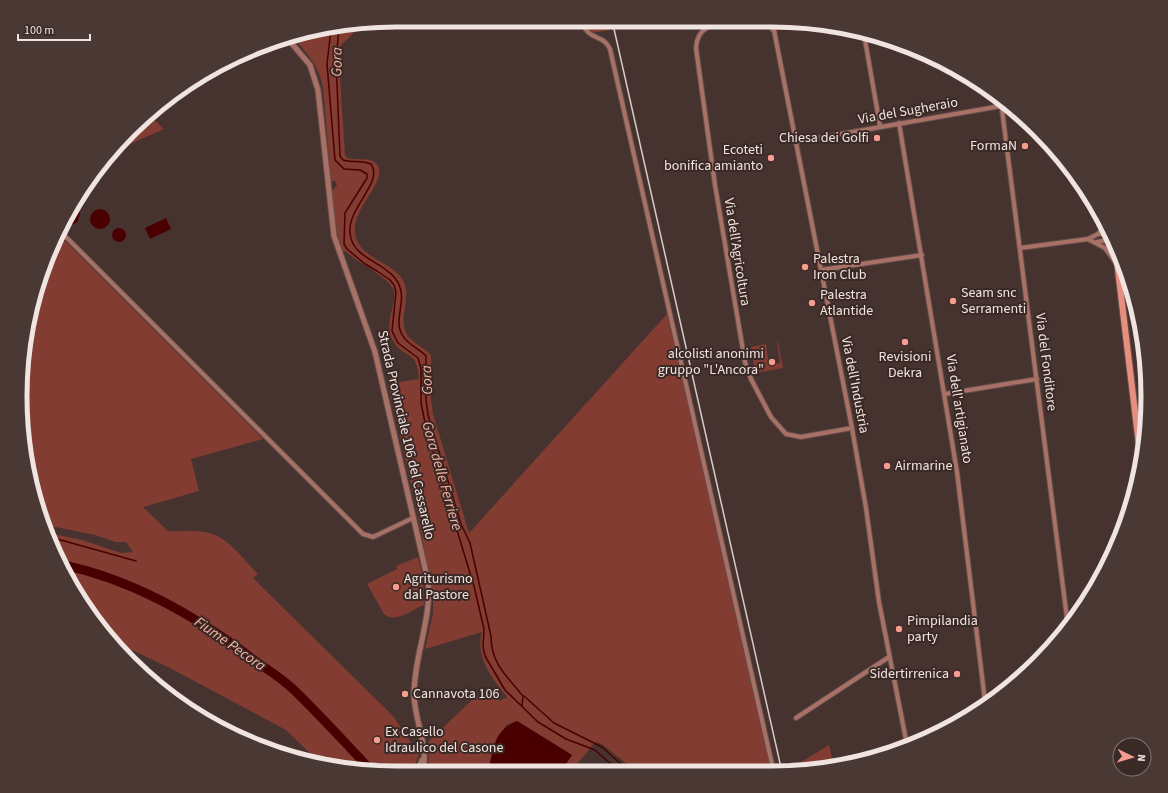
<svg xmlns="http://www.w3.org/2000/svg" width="1168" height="793" font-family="'Source Sans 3',sans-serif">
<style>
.green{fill:#823c31}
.water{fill:#4a0000}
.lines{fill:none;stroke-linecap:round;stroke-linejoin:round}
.stream{stroke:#4a0000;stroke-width:1.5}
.river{stroke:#4a0000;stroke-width:9}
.minor-casing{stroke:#614f4b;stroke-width:6}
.tertiary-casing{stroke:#614f4b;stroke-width:7}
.secondary-casing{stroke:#614f4b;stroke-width:8}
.minor{stroke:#a97066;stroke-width:4}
.tertiary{stroke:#a97066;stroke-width:5}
.secondary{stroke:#e88e7e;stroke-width:6}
.rail{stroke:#d8cbc8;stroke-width:1.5}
.poi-dot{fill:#f59d8e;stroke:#3b2925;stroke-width:1.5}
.labels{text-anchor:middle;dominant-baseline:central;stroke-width:4;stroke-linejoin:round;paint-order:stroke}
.street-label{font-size:14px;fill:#f0e4e1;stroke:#3b2925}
.poi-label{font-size:14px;fill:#f0e4e1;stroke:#3b2925;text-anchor:start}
.water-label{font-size:15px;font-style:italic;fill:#f5b2a5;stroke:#3b2925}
.rim{fill:none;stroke:#f0e4e1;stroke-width:5}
</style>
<rect width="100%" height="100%" fill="#46332f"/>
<g class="green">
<polygon points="586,20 606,20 609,30 591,33"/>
<path d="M363 24 341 45 339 61 345 155 347 158C356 161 373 156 378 166 386 183 352 209 355 232 357 257 387 260 401 277 414 295 398 314 406 333 410 342 424 347 431 355V399L433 414 469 533 667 314 773 773H638L602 744 595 742 570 773H560L572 755 517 721 506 725 488 770 490 773H428L429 741 475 697 480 695H493L500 701 507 697C492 678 475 657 482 632L425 649 433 613V596L418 515 388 384 419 379C416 347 406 361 393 341 382 323 399 302 393 289 388 277 357 262 345 251L342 252 335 223 332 191 337 185 335 181H331L323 88C319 66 307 52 291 36L299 33Z"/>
<polygon points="150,116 164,129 110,153 113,148"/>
<path d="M59 235 263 439 191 459 199 491 143 507 168 531C180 532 193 530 205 532 227 535 243 559 258 574L253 578 393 716 419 754 412 773 323 766 286 730 170 668 115 642 59 563 49 533 82 540 121 553 133 552 126 542H116L95 535 46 525 27 470 23 348 49 252Z"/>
<polygon points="778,342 783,368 755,373 751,347 766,344 769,365 780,363 777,343"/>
<path d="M418 557 423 578 424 605C412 610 395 624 384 614L367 584 397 569 396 566Z"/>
<polygon points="829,745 834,767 788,771 788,770"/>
</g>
<g class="water">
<polygon points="76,208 80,213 78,221 74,224 67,224"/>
<circle cx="100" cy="219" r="10"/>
<polygon points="166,218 171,229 150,239 145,228"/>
<circle cx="119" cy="235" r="7"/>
<path d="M517 721 572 755 560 773H490L488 770C495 746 493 731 517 721Z"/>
</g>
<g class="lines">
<g class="stream">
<path d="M339 28 336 61 340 156 343 160C352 163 361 160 371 164 384 182 347 208 350 233 352 258 382 261 395 278 411 298 391 319 403 336 408 345 419 348 426 356V400L428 415 461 524 470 543 491 636C491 664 507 676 523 696L522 706"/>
<polyline points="331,29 327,64 335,160 344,169 360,170 367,174 367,178 345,213 344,244 347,249 365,264 377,271 390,280 394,285 396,292 392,331 398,343 418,358 421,368 421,403 427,432 474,586 484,629 483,647 485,656 505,690 538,722 566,739 595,750 621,773"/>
<polyline points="50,537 136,561"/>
<polyline points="524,696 554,723 602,747 621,764 635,773"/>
</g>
<path class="river" d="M59 564C132 579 194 615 253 659 266 669 282 678 294 690 321 716 346 744 372 771"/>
<defs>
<g id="minor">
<path d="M582 20C587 42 603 33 610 49L774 773"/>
<path d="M734 20C716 24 697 25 696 48L715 185 745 362 751 379 771 417 786 434 801 437 852 428"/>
<polyline points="765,20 773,30"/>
<polyline points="772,20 852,428 866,508 879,602 907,745"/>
<polyline points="864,34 880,126"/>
<polyline points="1001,102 1068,626"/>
<polyline points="899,123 957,472 985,701"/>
<polyline points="795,142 1001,106"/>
<polyline points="61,232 363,534 373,537 413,518"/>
<polyline points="1098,234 1109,234"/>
<polyline points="1088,239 1105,248 1116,263"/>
<polyline points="1097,242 1112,239"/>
<polyline points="1020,248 1088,239 1098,234 1105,226"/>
<polyline points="821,270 922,255"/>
<polyline points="945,394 1037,379"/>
<polyline points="796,718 889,657"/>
</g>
<g id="tertiary">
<path d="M287 38 310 65 318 90 334 236 375 352 428 581C432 619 414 656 414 694 414 721 430 747 422 773"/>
<polyline points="417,773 422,760"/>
</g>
<polyline id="secondary" points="1115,245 1141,462"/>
</defs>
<use href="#minor" class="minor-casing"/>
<use href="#tertiary" class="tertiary-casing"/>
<use href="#secondary" class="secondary-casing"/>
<use href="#minor" class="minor"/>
<use href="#tertiary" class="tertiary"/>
<use href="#secondary" class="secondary"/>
<polyline class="rail" points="612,20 782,772"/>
</g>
<g class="poi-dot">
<circle cx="877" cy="138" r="4"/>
<circle cx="1025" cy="146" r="4"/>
<circle cx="771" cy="158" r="4"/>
<circle cx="805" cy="267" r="4"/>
<circle cx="953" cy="301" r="4"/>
<circle cx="812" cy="303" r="4"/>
<circle cx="905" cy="342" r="4"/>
<circle cx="772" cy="362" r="4"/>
<circle cx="887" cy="466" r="4"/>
<circle cx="396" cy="587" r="4"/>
<circle cx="899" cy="629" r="4"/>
<circle cx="957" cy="674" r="4"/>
<circle cx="405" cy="694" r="4"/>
<circle cx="377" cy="740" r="4"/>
</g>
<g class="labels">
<g class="street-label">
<text transform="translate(908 111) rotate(-10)">Via del Sugheraio</text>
<text transform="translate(737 252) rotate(81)">Via dell'Agricoltura</text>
<text transform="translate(1046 362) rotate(83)">Via del Fonditore</text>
<text transform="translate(855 385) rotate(79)">Via dell'Industria</text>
<text transform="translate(959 409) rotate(81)">Via dell'artigianato</text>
<text transform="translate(406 435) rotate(77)">Strada Provinciale 106 del Cassarello</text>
</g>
<g class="poi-label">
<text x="869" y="138" text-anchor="end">Chiesa dei Golfi</text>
<text x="1017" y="146" text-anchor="end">FormaN</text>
<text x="763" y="150" text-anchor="end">Ecoteti<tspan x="763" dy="16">bonifica amianto</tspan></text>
<text x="813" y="259">Palestra<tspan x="813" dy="16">Iron Club</tspan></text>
<text x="961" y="293">Seam snc<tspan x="961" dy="16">Serramenti</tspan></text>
<text x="820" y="295">Palestra<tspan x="820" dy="16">Atlantide</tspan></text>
<text x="764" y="354" text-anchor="end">alcolisti anonimi<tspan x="764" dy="16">gruppo "L'Ancora"</tspan></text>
<text x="905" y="357" text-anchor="middle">Revisioni<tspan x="905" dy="16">Dekra</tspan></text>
<text x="895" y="466">Airmarine</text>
<text x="404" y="579">Agriturismo<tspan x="404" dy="16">dal Pastore</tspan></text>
<text x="907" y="621">Pimpilandia<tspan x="907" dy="16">party</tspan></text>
<text x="949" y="674" text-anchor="end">Sidertirrenica</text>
<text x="413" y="694">Cannavota 106</text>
<text x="385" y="732">Ex Casello<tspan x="385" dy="16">Idraulico del Casone</tspan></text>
</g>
<g class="water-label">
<text transform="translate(337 62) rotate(-89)">Gora</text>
<text transform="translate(427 380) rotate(-93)">Gora</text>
<text transform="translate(442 476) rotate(74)">Gora delle Ferriere</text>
<text transform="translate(230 644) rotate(35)">Fiume Pecora</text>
</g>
</g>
<path d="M0 0H1168V793H0ZM396 27H772A369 369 0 0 1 1141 396V397A369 369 0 0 1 772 766H396A369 369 0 0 1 27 397V396A369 369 0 0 1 396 27Z" fill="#493834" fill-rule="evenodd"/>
<path class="rim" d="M396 27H772A369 369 0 0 1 1141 396V397A369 369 0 0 1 772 766H396A369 369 0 0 1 27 397V396A369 369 0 0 1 396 27Z"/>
<g transform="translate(1132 757) rotate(95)"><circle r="19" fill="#3b2925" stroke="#837470"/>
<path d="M0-3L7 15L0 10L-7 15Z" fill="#f59d8e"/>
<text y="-6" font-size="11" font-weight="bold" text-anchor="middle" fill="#f0e4e1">N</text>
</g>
<path d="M18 34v6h72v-6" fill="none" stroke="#f0e4e1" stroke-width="2"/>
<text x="24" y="34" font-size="12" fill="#f0e4e1" stroke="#3b2925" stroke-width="3" paint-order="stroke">100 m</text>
</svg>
